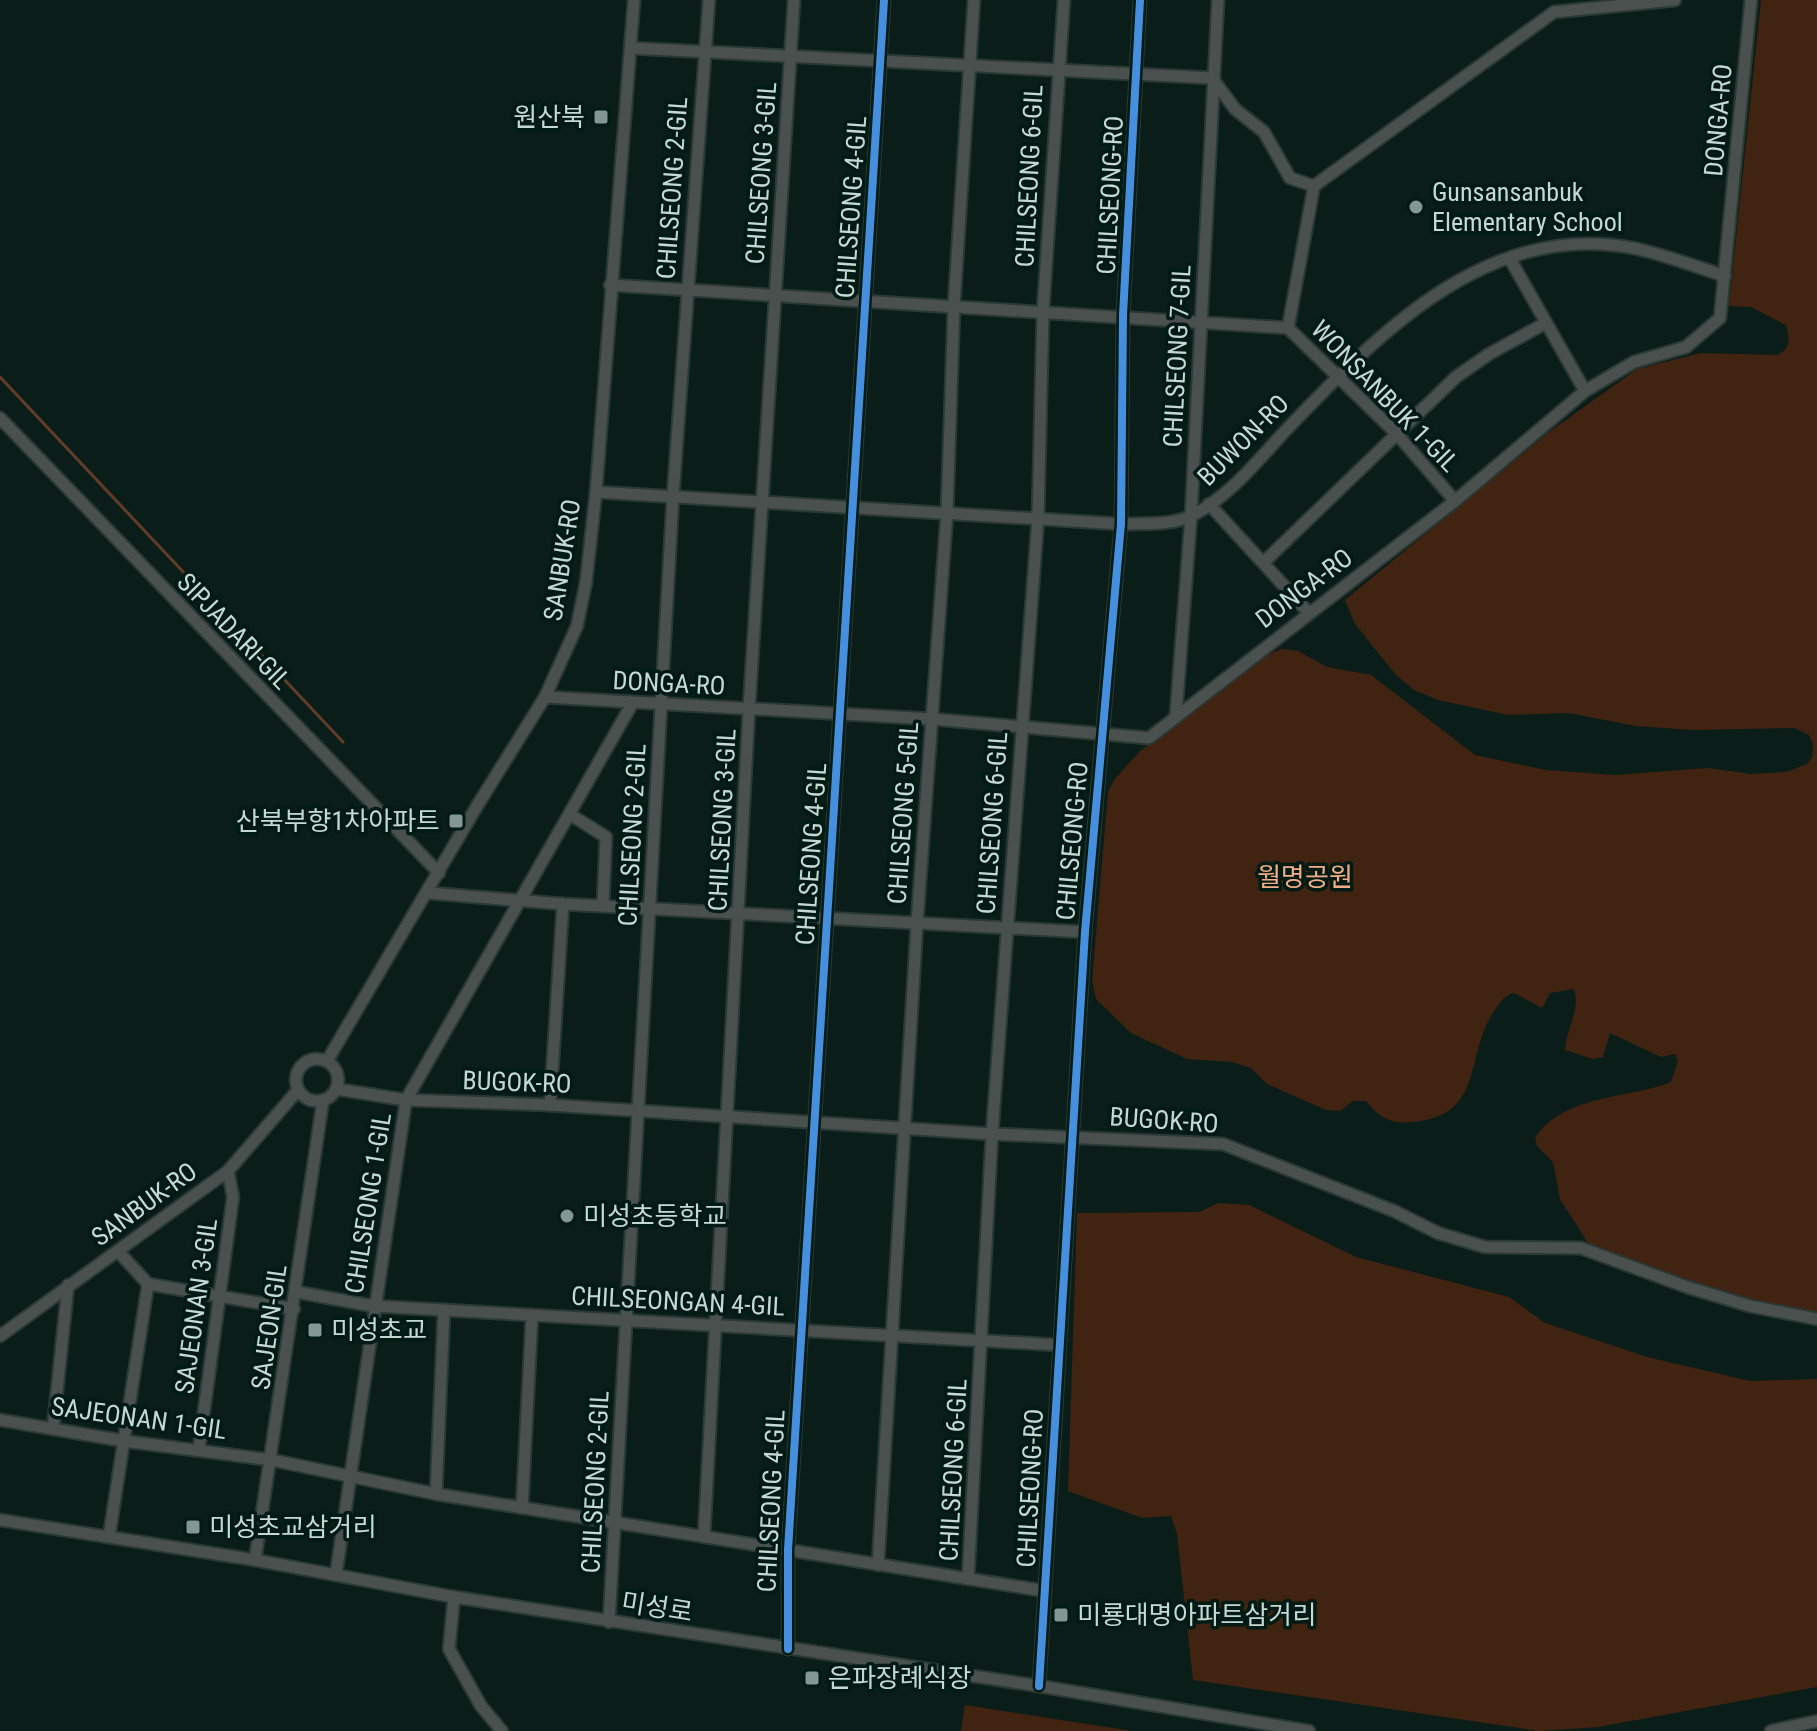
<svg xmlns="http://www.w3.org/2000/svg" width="1817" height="1731" font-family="'Roboto Condensed','Noto Sans KR',sans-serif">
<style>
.green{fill:#412312}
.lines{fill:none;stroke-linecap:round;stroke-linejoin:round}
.stream{stroke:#613d29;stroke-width:3}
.minor-casing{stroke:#2b3935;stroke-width:15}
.minor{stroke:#4a504e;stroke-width:11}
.cycleway-casing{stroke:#001b13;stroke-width:13}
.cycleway{stroke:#468fdf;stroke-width:8}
.poi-dot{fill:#859792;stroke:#001b13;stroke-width:3}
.labels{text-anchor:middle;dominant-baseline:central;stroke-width:7;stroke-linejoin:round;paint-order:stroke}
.poi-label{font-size:26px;fill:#c7d8d3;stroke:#001b13;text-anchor:start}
.street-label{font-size:26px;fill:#c7d8d3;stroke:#001b13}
.park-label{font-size:26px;fill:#f4ac89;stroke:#001b13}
</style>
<rect width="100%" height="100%" fill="#0b1d18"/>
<g class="green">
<path d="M1761 0H1817V1315L1734 1297 1593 1251 1560 1199 1553 1162 1537 1146 1535 1138C1564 1094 1628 1099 1671 1082L1678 1061 1675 1054 1661 1057 1610 1033 1603 1057 1593 1059 1565 1050C1566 1030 1581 1008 1574 989L1550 993 1542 1008 1514 993C1505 995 1501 1001 1496 1008 1463 1054 1487 1115 1413 1122 1390 1124 1380 1118 1366 1101H1353L1340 1111 1326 1110 1267 1084 1251 1068 1232 1062 1187 1059 1131 1033 1096 999 1092 981 1108 792 1114 780 1139 752 1261 656 1282 649 1298 651 1327 667 1371 675 1475 755 1546 770 1614 775 1708 768 1751 774 1786 772 1807 764 1812 757 1813 744 1809 735 1795 728 1692 730 1636 726 1568 713 1508 715 1438 700 1414 690 1396 675 1355 624 1345 600 1549 432 1637 369 1701 353 1777 355C1791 349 1790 338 1786 325L1751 307 1729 306Z"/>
<polygon points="1219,1203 1249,1205 1356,1257 1509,1297 1545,1323 1647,1357 1750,1381 1817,1379 1817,1687 1598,1727 1539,1731 1193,1680 1177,1534 1171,1516 1142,1518 1068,1491 1077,1213 1199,1212"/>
<polygon points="965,1705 1133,1731 961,1731"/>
</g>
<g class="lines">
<polyline class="stream" points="0,377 343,742"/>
<defs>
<g id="minor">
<polyline points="631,48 1212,78"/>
<polyline points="1212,78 1235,109 1264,132 1290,178 1314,186 1288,328"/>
<polyline points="1314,186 1554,12 1675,0"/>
<polyline points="1510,259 1585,391"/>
<polyline points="610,285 1288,328 1396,433 1455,501"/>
<polyline points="0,418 439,873"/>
<path d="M596 492 1121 524C1144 523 1172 526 1193 515 1230 496 1259 459 1287 429 1380 332 1489 218 1638 249 1668 256 1697 267 1725 276"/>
<polyline points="1209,504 1308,612"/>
<polyline points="1264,562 1456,377 1489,354 1544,324"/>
<polyline points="545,697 932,719 1149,738 1455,501 1585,391 1634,362 1686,347 1720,318 1751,0"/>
<polyline points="1176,714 1191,516 1218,0"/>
<polyline points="571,815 606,837 603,904"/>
<polyline points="429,893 563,904 1085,932"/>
<circle cx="317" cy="1080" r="21"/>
<polyline points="327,1061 477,806 545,697 577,626 586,582 596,492 634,0"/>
<polyline points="336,1089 406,1100 550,1105 992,1134 1223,1144 1394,1211 1438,1233 1485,1247 1581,1248 1687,1287 1750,1306 1817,1319"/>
<polyline points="550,1105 563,904"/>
<polyline points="118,1251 148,1284 294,1309"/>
<polyline points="297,1292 373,1306 1058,1345"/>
<polyline points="0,1336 228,1171 298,1090"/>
<polyline points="0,1420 124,1441 272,1460 436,1494 1045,1591"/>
<polyline points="53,1429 68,1285"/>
<polyline points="199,1448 233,1197 228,1171"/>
<polyline points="436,1494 444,1310"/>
<polyline points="522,1508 532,1315"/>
<polyline points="0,1520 255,1560 454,1597 1039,1686 1309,1731"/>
<polyline points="109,1537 148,1284"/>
<polyline points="704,1537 749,709 794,0"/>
<polyline points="255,1560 323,1100"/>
<polyline points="878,1565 917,923 947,512 954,305 974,0"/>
<polyline points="336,1574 406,1100 632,704"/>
<polyline points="968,1579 992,1134 1038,518 1043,311 1064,0"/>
<polyline points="454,1597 449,1649 481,1706 502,1731"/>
<polyline points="609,1622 673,496 709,0"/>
<polyline points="788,1649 788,1550 884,0"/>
<polyline points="1039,1686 1085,932 1121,524 1123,315 1140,0"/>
<polyline points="1771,1731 1817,1721"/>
</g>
</defs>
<use href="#minor" class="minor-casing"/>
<use href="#minor" class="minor"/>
<defs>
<g id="cycleway">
<polyline points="788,1649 788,1550 884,0"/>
<polyline points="1039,1686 1085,932 1121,524 1123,315 1140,0"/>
</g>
</defs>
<use href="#cycleway" class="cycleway-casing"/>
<use href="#cycleway" class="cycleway"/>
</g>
<g class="poi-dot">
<rect x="593" y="109" width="16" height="16" rx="4"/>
<circle cx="1416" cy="207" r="8"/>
<rect x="448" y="813" width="16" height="16" rx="4"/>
<circle cx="567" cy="1216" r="8"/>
<rect x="307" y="1322" width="16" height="16" rx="4"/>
<rect x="185" y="1519" width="16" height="16" rx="4"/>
<rect x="1053" y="1607" width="16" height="16" rx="4"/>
<rect x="804" y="1670" width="16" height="16" rx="4"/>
</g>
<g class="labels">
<g class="poi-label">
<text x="585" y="117" text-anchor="end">원산북</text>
<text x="1432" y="192">Gunsansanbuk<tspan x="1432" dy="30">Elementary School</tspan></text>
<text x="440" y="821" text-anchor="end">산북부향1차아파트</text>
<text x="583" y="1216">미성초등학교</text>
<text x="331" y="1330">미성초교</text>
<text x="209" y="1527">미성초교삼거리</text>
<text x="1077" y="1615">미룡대명아파트삼거리</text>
<text x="828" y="1678">은파장례식장</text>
</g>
<g class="street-label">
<text transform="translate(1718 120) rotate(-85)">DONGA-RO</text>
<text transform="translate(761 173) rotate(-86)">CHILSEONG 3-GIL</text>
<text transform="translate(1029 176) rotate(-87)">CHILSEONG 6-GIL</text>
<text transform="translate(672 188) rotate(-86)">CHILSEONG 2-GIL</text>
<text transform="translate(1110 195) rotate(-87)">CHILSEONG-RO</text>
<text transform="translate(851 207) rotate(-86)">CHILSEONG 4-GIL</text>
<text transform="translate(1177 356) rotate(-87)">CHILSEONG 7-GIL</text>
<text transform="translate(1385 396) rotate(46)">WONSANBUK 1-GIL</text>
<text transform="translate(1243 440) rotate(-45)">BUWON-RO</text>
<text transform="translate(562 560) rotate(-81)">SANBUK-RO</text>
<text transform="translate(1304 588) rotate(-37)">DONGA-RO</text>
<text transform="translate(234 631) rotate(46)">SIPJADARI-GIL</text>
<text transform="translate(669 683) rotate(3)">DONGA-RO</text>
<text transform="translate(903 813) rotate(-86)">CHILSEONG 5-GIL</text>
<text transform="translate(722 820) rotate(-87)">CHILSEONG 3-GIL</text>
<text transform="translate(992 823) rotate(-86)">CHILSEONG 6-GIL</text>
<text transform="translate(632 835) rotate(-87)">CHILSEONG 2-GIL</text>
<text transform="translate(1072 841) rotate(-85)">CHILSEONG-RO</text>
<text transform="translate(811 854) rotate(-86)">CHILSEONG 4-GIL</text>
<text transform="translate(517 1082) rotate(2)">BUGOK-RO</text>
<text transform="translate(1164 1120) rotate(4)">BUGOK-RO</text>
<text transform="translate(368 1203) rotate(-81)">CHILSEONG 1-GIL</text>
<text transform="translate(144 1204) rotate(-36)">SANBUK-RO</text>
<text transform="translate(678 1301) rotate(3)">CHILSEONGAN 4-GIL</text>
<text transform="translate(196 1306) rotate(-82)">SAJEONAN 3-GIL</text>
<text transform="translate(269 1327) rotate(-82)">SAJEON-GIL</text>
<text transform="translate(139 1418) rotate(8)">SAJEONAN 1-GIL</text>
<text transform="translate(953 1470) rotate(-87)">CHILSEONG 6-GIL</text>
<text transform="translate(595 1482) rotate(-87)">CHILSEONG 2-GIL</text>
<text transform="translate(1030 1488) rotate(-87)">CHILSEONG-RO</text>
<text transform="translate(771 1501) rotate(-87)">CHILSEONG 4-GIL</text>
<text transform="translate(657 1607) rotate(9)">미성로</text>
</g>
<g class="park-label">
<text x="1305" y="877">월명공원</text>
</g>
</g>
</svg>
